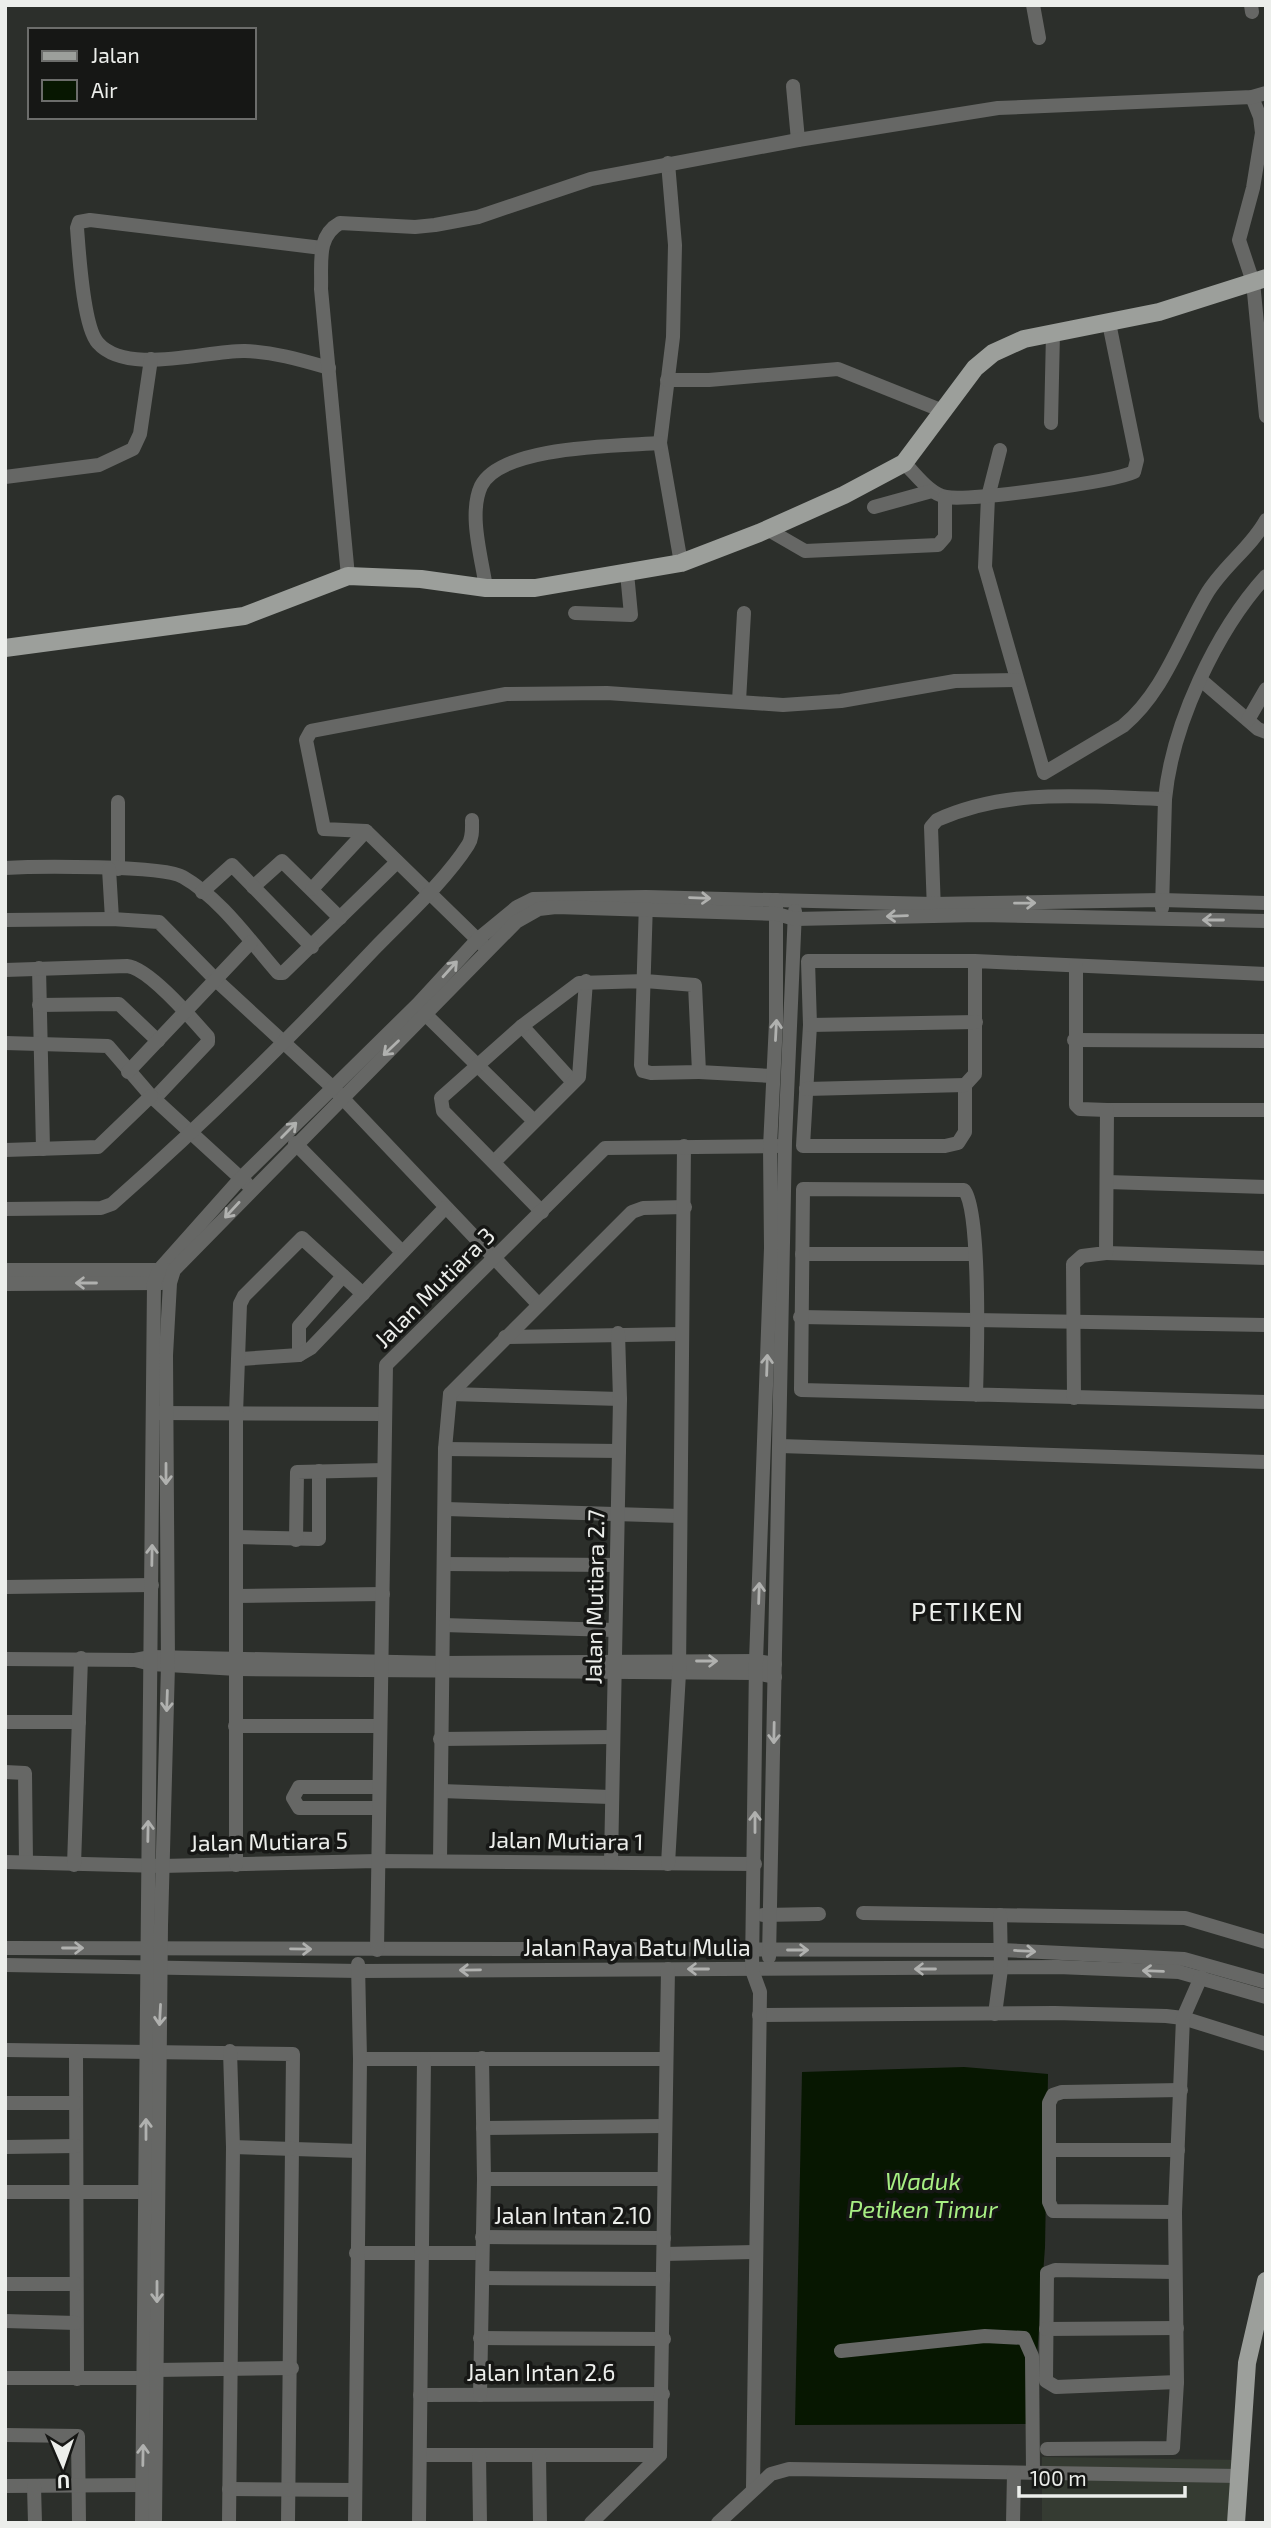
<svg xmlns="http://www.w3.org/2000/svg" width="1271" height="2528" font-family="'Exo 2',sans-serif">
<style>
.built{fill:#353b32}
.water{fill:#071701}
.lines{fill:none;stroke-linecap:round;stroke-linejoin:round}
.minor{stroke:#666765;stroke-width:14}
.major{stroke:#9c9f9b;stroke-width:18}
.oneway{stroke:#b0b1af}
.labels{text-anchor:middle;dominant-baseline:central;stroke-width:7;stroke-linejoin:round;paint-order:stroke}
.street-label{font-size:23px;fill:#eceeeb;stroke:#161715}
.water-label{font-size:24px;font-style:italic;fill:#a7ef83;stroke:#161715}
.quarter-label{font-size:26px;letter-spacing:2px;fill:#eceeeb;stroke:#161715}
</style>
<rect width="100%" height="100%" fill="#2c2f2b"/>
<polygon class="built" points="1042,2457 1240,2460 1233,2523 1042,2523"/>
<polygon class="water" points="964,2067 1048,2074 1045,2247 1032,2424 795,2425 802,2072"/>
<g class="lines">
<g class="minor">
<polyline points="1033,5 1039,38"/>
<polyline points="1251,5 1252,12"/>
<polyline points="793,86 798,140"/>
<polyline points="1252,97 1260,117 1262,133 1253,188 1239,240 1253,282 1266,416"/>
<polyline points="668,163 675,245 673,337 660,443 681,563"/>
<path d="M322 248 90 220 79 222 77 228C79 252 83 327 98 343 127 376 207 350 245 351 274 352 301 360 329 368"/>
<polyline points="667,380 709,380 838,369 943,411"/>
<polyline points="1051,423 1053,333"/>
<path d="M1000 450 988 497 985 567 1044 773 1123 726C1164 692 1180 639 1206 595 1222 567 1251 548 1266 520"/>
<path d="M904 463C916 474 929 494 946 497 970 501 1113 482 1134 472L1137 460 1109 323"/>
<polyline points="5,477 99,465 133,449 140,434 151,359"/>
<polyline points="874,507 932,491"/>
<polyline points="767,529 805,551 938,545 945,537 945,497"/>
<path d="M348 576 321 289C322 264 316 236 340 223L415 227 435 225 478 217 591 179 798 140 998 108 1252 97 1266 93"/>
<path d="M486 588C482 559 468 514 481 486 501 445 620 446 660 443"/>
<polyline points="575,613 631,615 627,573"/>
<polyline points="1201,680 1258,729 1266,732"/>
<polyline points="739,701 744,613"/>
<polyline points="1248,720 1266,689"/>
<path d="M1165 799C1172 725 1216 631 1266 576"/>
<polyline points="118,802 118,869"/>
<polyline points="366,831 324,829 306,740 311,731 506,694 607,693 783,705 841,701 955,681 1017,680"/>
<path d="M5 868C35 866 163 865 183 877 220 898 250 941 278 973H283L397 862"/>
<polyline points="109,869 112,919"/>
<polyline points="253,887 282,861 340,918"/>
<polyline points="312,889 366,831 484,946"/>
<polyline points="202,892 232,865 312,947"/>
<path d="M934 911 931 827 937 820C1009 787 1088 797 1165 799L1162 908"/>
<polyline points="5,920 112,919 159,922 216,980 332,1087 538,1304"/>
<polyline points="975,961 975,1074 965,1085 965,1132 958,1143 945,1146 803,1146 810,1025 808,961 975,961 1266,974"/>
<polyline points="39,968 43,1149"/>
<path d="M5 970 127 966C149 968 193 1020 208 1037V1042L154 1099"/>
<polyline points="39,1005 119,1004 158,1041"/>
<polyline points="420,1009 534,1121"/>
<polyline points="810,1025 976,1022"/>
<polyline points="522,1026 572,1081"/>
<polyline points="1074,1040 1266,1041"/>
<polyline points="5,1043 108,1046 151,1096 247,1184"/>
<polyline points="128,1072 251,942"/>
<polyline points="699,1072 773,1076"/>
<polyline points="806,1089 965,1085"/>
<polyline points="1107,1110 1266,1110"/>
<polyline points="295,1143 402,1252"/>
<polyline points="5,1150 98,1147 151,1096"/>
<polyline points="494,1162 579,1077 586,981"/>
<polyline points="1107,1182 1266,1187"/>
<path d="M5 1209 101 1208 112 1204C204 1123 291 1037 375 948 405 917 445 881 468 845 473 837 472 829 472 820"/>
<polyline points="542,1212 443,1111 441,1098 522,1026 579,983 645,981 695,985 699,1072 651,1073 643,1071 641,1065 646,902"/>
<polyline points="1106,1253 1266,1258"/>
<polyline points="802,1254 975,1254"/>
<polyline points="5,1270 159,1270 241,1178 418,1004 477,940 517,907 533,899 646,897 933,904 1162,900 1266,903"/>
<polyline points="5,1284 162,1283"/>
<polyline points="800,1317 1266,1325"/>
<polyline points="505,1337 682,1334"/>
<polyline points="299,1355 299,1326 343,1276"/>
<polyline points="241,1359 299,1355 311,1348 445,1208"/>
<polyline points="450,1394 620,1399"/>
<path d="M976 1395C977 1361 981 1210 964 1190L803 1189 801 1390 1266 1402"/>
<polyline points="1074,1398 1073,1264 1082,1256 1106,1253 1107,1110 1080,1109 1076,1105 1076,966"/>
<polyline points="159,1413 384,1414"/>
<polyline points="780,1446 1266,1462"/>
<polyline points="445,1449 619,1451"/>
<polyline points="446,1509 680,1516"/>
<polyline points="237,1537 319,1539 319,1471"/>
<polyline points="296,1540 297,1472 384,1470"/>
<polyline points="444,1564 616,1565"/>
<polyline points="5,1587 152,1585"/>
<polyline points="236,1596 383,1594"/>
<polyline points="443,1625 615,1630"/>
<polyline points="5,1659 135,1660"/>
<polyline points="775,1677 756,1673 237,1669 151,1664 135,1660 151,1657 443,1663 756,1661 775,1664"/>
<polyline points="5,1722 79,1722"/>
<polyline points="235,1726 380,1726"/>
<polyline points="440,1739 612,1737"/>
<polyline points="5,1772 25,1773 26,1862"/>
<polyline points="441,1791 610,1797"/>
<polyline points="378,1808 299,1808 293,1798 299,1787 379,1787"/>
<polyline points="440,1861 445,1449 450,1394 632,1212 643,1208 685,1207"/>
<polyline points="5,1862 162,1866 377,1861 755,1864"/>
<polyline points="611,1862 620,1399 618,1333"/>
<polyline points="668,1864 679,1673 684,1146"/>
<polyline points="74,1865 81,1658"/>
<polyline points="236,1865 236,1414 240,1304 244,1296 302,1238 363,1294"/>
<polyline points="863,1913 1185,1918 1266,1942"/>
<polyline points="763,1915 819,1914"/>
<polyline points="5,1948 1001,1950 1184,1959 1266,1982"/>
<polyline points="377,1950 386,1365 605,1148 777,1146"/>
<polyline points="769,1957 785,1141 795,911"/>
<polyline points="5,1965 359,1971 1058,1967 1179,1972 1266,1997"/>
<polyline points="995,2014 1001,1969 1000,1915"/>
<polyline points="759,2015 1055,2013 1166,2016 1183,2018 1266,2044"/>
<polyline points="5,2050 293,2054 288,2523"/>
<polyline points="76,2051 77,2379"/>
<polyline points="360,2059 664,2059"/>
<polyline points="5,2103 76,2103"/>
<polyline points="483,2128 664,2126"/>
<polyline points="5,2147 76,2146"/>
<polyline points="233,2147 358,2151"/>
<polyline points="1050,2150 1178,2150"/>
<polyline points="484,2179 664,2179"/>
<polyline points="5,2192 146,2192"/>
<polyline points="1175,2212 1053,2211 1049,2202 1049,2103 1053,2095 1062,2092 1181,2090"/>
<polyline points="482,2237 664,2238"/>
<polyline points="356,2253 482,2253"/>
<polyline points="664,2254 754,2252"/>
<polyline points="1174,2272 1055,2270 1047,2273 1046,2381 1056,2387 1177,2382"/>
<polyline points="483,2278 663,2279"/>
<polyline points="5,2284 76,2284"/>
<polyline points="5,2321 76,2323"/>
<polyline points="1046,2329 1177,2328"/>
<polyline points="480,2338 664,2339"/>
<polyline points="841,2351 985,2336 1024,2338 1032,2356 1033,2472"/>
<polyline points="5,2378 143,2378 156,2370 292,2368"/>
<polyline points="420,2395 663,2394"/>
<polyline points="480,2395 484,2179 482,2058"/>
<polyline points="5,2435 78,2436 79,2523"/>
<polyline points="1047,2449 1173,2448 1177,2382 1175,2212 1183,2018 1201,1977"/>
<polyline points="420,2455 660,2455"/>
<polyline points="479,2455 480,2523"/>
<polyline points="539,2456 540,2523"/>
<polyline points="5,2486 143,2485"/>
<polyline points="34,2486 35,2523"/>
<polyline points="753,2488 760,1992 752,1970 756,1661 771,1248 770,1147 776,1022 776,900"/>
<polyline points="229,2489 355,2490"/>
<polyline points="142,2523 154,1283 159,1270 167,1270"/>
<polyline points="155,2523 161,1926 168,1665 166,1355 170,1283 174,1270 516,922 539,909 556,907 777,914 795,919 979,915 1266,921"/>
<polyline points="229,2523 233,2147 230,2051"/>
<polyline points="355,2523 360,2059 358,1964"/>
<polyline points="419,2523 424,2059"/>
<polyline points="591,2523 660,2455 668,1969"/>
<polyline points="718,2523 771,2474 789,2469 1239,2476"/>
<polyline points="1013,2523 1014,2473"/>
</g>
<g class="major">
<polyline points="5,648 244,616 348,576 421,579 486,588 535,588 681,563 759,533 844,495 904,463 975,368 993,353 1024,339 1159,312 1266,278"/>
<polyline points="1236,2523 1247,2363 1266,2281"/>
</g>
</g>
<defs><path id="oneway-shaft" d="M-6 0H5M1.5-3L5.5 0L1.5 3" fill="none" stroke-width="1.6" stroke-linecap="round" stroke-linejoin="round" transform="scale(1.75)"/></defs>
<g class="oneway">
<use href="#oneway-shaft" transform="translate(700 898) rotate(2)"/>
<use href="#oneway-shaft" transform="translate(1025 903) rotate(-1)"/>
<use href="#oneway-shaft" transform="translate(897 916) rotate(178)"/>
<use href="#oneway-shaft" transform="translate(1213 920) rotate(-180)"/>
<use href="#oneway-shaft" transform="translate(450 969) rotate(-48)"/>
<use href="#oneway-shaft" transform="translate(776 1030) rotate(-87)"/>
<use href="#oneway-shaft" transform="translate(391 1048) rotate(136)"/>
<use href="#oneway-shaft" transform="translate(289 1130) rotate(-45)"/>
<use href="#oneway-shaft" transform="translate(232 1210) rotate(133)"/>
<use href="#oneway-shaft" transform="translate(86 1283) rotate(180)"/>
<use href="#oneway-shaft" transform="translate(767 1365) rotate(-88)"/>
<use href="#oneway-shaft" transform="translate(166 1474) rotate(90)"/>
<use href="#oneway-shaft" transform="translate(152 1555) rotate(-89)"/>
<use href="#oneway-shaft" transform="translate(759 1593) rotate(-88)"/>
<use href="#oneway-shaft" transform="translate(707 1661)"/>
<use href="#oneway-shaft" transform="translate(167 1701) rotate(92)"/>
<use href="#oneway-shaft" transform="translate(774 1733) rotate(91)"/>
<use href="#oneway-shaft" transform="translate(755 1822) rotate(-90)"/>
<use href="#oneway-shaft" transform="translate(148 1831) rotate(-89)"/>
<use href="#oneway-shaft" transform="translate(73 1948)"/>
<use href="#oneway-shaft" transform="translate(301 1949) rotate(1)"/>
<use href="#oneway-shaft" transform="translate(798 1950)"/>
<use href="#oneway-shaft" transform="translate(1025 1951) rotate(3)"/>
<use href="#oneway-shaft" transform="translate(698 1969) rotate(-180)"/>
<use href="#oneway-shaft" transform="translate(925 1969) rotate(180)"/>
<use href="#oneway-shaft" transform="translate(470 1970) rotate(179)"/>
<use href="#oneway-shaft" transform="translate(1153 1971) rotate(-178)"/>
<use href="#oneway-shaft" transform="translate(160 2015) rotate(93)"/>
<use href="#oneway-shaft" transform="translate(146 2129) rotate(-90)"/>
<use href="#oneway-shaft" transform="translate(157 2292) rotate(90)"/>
<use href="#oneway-shaft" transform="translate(143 2455) rotate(-89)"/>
</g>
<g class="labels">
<g class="street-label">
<text transform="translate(434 1287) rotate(-45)">Jalan Mutiara 3</text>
<text transform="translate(594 1597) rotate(-89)">Jalan Mutiara 2.7</text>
<text transform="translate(566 1840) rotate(1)">Jalan Mutiara 1</text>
<text transform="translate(269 1841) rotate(-1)">Jalan Mutiara 5</text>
<text x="637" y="1947">Jalan Raya Batu Mulia</text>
<text x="573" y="2215">Jalan Intan 2.10</text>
<text x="541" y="2372">Jalan Intan 2.6</text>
</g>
<g class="water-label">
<text x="923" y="2180">Waduk<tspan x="923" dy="28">Petiken Timur</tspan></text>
</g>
<g class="quarter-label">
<text x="968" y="1610">PETIKEN</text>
</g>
</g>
<rect width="1271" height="2528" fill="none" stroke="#eceeeb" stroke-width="14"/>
<rect x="28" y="28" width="228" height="91" fill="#161715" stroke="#6c6d6b" stroke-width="2"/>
<rect x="42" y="51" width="35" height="10" fill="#9c9f9b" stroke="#6c6d6b" stroke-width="2"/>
<text x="91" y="63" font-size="21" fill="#eceeeb">Jalan</text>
<rect x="42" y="80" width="35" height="21" fill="#071701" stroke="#6c6d6b" stroke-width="2"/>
<text x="91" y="98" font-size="21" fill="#eceeeb">Air</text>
<g transform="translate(63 2465) rotate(178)" stroke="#161715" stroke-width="5" paint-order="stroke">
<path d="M0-5L12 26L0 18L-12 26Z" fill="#eceeeb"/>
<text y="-10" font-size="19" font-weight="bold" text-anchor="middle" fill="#eceeeb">U</text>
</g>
<path d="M1019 2486v10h166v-10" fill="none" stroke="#eceeeb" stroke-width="3.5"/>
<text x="1030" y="2486" font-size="21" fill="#eceeeb" stroke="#161715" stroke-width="5" paint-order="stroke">100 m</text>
</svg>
